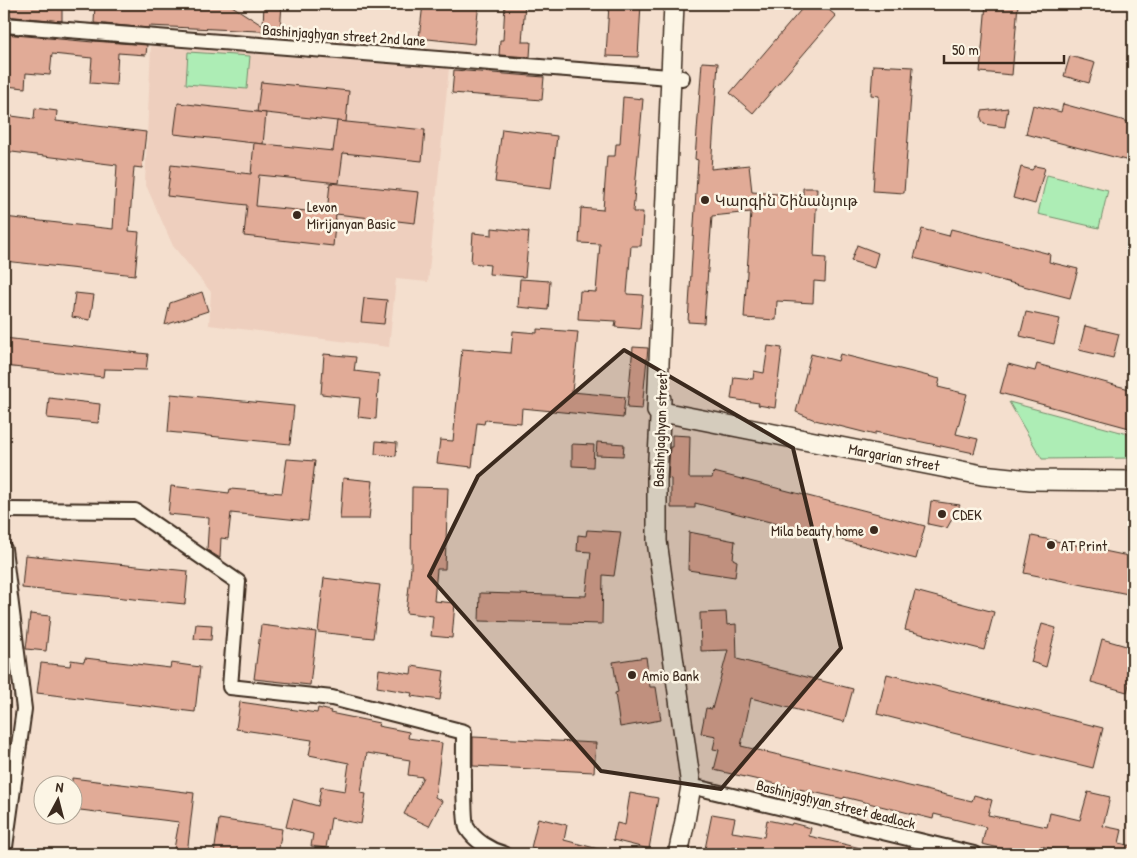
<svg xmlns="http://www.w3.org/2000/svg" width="1137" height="858" font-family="'Patrick Hand','Noto Sans Armenian',sans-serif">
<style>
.built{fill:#eecfbe}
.green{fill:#adedb5;stroke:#748c6a}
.building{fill:#e1ab97;stroke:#3b2a1e}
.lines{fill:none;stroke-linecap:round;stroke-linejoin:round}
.minor-casing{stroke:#3b2a1e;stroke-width:18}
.secondary-casing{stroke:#3b2a1e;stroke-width:22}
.minor{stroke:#fcf5e5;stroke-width:14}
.secondary{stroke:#fcf5e5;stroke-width:19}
.marked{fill:#3b2a1e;fill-opacity:0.2;stroke:#3b2a1e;stroke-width:4;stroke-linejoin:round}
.poi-dot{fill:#3b2a1e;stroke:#fcf5e5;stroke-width:2}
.labels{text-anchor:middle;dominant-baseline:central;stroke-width:5;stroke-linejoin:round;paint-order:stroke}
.street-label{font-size:15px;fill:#3b2a1e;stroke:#fcf5e5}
.poi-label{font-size:15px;fill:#3b2a1e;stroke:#fcf5e5;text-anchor:start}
</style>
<rect width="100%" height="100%" fill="#f4dfce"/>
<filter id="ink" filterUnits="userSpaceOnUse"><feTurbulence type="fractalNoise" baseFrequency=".02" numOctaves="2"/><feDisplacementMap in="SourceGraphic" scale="10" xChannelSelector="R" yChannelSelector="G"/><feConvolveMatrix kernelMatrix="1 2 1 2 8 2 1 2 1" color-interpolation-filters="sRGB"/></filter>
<g filter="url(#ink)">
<polygon class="built" points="151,46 449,68 428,282 396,279 389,347 209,325 211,292 173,246 145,183"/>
<g class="green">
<polygon points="188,52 250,56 247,89 186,84"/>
<polygon points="1047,175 1108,190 1099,228 1038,214"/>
<polygon points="1009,402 1128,434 1133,437 1133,458 1042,459"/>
</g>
<g class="building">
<polygon points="4,4 62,4 62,21 4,16"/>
<polygon points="95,4 229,4 263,26 264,4 282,4 280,32 149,26 148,28 94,23"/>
<polygon points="423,4 479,4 474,44 419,38"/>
<polygon points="505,4 525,4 522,42 531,42 530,57 499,55 500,40 503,40"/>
<polygon points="609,4 641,4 638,57 606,56"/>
<polygon points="806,4 822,4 836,16 753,113 730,93"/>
<polygon points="986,4 1018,4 1012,75 980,72"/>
<polygon points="4,34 93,42 93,41 147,45 146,55 118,53 116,85 90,83 92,58 52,54 50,75 26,73 25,88 6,86 8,63 4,62"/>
<polygon points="1070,56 1095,63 1089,83 1064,76"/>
<polygon points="702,62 718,63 711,169 749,165 752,192 803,196 803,188 817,188 814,257 826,258 825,282 814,281 813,303 777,301 776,320 744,318 751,212 712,216 704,323 688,322 698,160 695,159"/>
<polygon points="873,65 913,67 904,193 873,191 879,96 871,95"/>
<polygon points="454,70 544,77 542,100 452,93"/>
<polygon points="261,82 349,91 346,122 257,112"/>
<polygon points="623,97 643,99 633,212 643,212 641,246 631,246 627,294 643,295 640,329 615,327 616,321 578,319 580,291 596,292 600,244 579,243 581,208 603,210 607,156 615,156 616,144 620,144"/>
<polygon points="178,103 266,113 263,144 174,134"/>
<polygon points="1063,104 1133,123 1133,162 1026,134 1033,105 1061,112"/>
<polygon points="35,108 57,111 56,121 146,132 142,168 134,167 129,231 139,232 135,275 4,261 4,217 113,229 117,165 4,151 4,115 34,119"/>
<polygon points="1008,108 1005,127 984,124 981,118 982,111"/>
<polygon points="337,121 425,130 422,161 343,153 339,183 259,175 256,206 327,213 330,183 419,192 415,223 336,214 333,246 244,236 247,205 167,196 171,165 251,174 254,143 333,151"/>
<polygon points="502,129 557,136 551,189 495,182"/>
<polygon points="1035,166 1045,168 1035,204 1013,198 1021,167 1032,170"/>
<polygon points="492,228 529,232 525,277 489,274 490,265 471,263 473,233 492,235"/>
<polygon points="922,229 949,236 951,229 1050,254 1049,262 1078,269 1070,298 914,258"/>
<polygon points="857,245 878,253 874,268 851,261"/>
<polygon points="520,279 550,281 548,310 518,307"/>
<polygon points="202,292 208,311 165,325 170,303"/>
<polygon points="75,293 94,295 90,320 72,317"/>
<polygon points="364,298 387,300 384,324 361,322"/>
<polygon points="1026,312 1060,319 1054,344 1020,336"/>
<polygon points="1085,326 1119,334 1113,358 1079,350"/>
<polygon points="537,329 578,332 572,392 625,397 623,418 522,408 521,423 485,420 484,424 477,423 472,467 437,463 440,440 453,441 462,349 511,353 513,331 537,333"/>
<polygon points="4,338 148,354 146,370 104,369 103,377 4,366"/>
<polygon points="768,346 782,348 775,408 758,405 759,403 731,399 734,377 753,379 754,371 764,373"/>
<polygon points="633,347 648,348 642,409 627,408"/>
<polygon points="324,354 356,357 354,371 379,374 376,419 358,417 360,398 321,394"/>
<polygon points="811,354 838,361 840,354 940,379 938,387 967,394 956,434 978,439 974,453 875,432 875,435 815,420 796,412"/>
<polygon points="1008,364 1035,371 1037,364 1133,390 1133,429 1000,393"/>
<polygon points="171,394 294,406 290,444 168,432"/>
<polygon points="49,398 100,404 98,423 47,418"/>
<polygon points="672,435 690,436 689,478 712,478 714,472 925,526 916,559 695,503 695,508 671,508 671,479 668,478 670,447 672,447"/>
<polygon points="376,441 397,443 396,456 375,454"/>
<polygon points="597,442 624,444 623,456 596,455"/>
<polygon points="572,444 594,445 593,467 572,466"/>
<polygon points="287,459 315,461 308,521 231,513 228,539 221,538 220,558 207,550 209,518 168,514 171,486 229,493 230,489 282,493"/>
<polygon points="343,478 373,481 369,519 340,519"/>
<polygon points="412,487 448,488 445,569 437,569 434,601 455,603 452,638 431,636 433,616 406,613 411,568"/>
<polygon points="931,501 960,505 947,528 928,524"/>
<polygon points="587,530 621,532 614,576 603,575 602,624 479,621 480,593 586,596 591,552 577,551 578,535 586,536"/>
<polygon points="689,532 735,541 733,559 737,561 735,577 688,570"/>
<polygon points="1032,536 1133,557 1133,595 1024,573"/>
<polygon points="25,555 188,571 185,604 22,588"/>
<polygon points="324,578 380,585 373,638 318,632"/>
<polygon points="915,591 994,612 984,650 905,630"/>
<polygon points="726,612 727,625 736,624 737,659 853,689 844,722 751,698 741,746 972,801 974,795 992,800 988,815 1047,827 1050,813 1080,820 1088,792 1110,797 1103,826 1122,830 1119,843 1133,846 1133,854 1074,854 1041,846 1039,854 1026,854 982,844 986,827 934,814 933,819 844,797 844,799 714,770 719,750 713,749 716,736 701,733 706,708 712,709 728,650 701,651 700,613"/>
<polygon points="30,614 50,616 46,651 26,649"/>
<polygon points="196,624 212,625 211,640 194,639"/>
<polygon points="1042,624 1056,628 1046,667 1031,662"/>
<polygon points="261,625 316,632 310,685 254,679"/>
<polygon points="1102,639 1133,648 1133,669 1127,692 1091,682"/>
<polygon points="646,657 650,687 656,687 661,720 620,727 615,693 618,692 613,662"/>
<polygon points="85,658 170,668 171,663 200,667 195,712 37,693 41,663 70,666 71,660 84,662"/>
<polygon points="412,666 444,671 440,700 411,696 412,693 377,687 379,669 411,674"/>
<polygon points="887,674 1103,728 1093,768 877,714"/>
<polygon points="240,702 317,713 318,708 331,711 330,713 379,723 378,726 409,732 408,738 442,743 435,797 442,801 429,826 404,814 423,777 408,775 410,760 367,753 361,793 366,794 361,824 331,818 326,848 311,846 313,834 286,827 293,799 318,806 321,787 345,791 349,763 309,755 312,740 236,729"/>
<polygon points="473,737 596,743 594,772 473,766"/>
<polygon points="72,778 194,793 187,854 173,854 179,822 72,809"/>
<polygon points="630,793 658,798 649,849 613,840 617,823 625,825"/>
<polygon points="712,814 735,818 732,832 764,837 767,820 791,825 792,823 811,828 809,836 865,849 864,854 761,854 761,852 732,847 730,854 704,854"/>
<polygon points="538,818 567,825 564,840 602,850 602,854 558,854 531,848"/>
<polygon points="219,819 282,829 278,854 214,854"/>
</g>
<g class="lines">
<defs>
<g id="minor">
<polyline points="4,25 682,78"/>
<path d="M4 510 135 511 238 582 230 687 332 698 464 732C464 746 463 821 467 828 475 841 490 850 504 854"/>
<polyline points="4,549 24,709 4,854"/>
<polyline points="691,786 974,854"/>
</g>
<g id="secondary">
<polyline points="674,4 657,411 982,475 1031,480 1133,481"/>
<polyline points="661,399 657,478 657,541 691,786 685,821 678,854"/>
</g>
</defs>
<use href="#minor" class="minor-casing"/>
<use href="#secondary" class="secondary-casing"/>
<use href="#minor" class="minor"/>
<use href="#secondary" class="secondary"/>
</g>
</g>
<path class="marked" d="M624 350 793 448 841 648 721 789 601 771 429 576 478 476Z"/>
<g class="poi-dot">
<circle cx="705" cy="200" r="5"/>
<circle cx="297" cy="215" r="5"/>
<circle cx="942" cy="514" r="5"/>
<circle cx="874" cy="530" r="5"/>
<circle cx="1051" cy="545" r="5"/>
<circle cx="632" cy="675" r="5"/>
</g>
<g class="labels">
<g class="street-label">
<text transform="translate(344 35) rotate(4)">Bashinjaghyan street 2nd lane</text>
<text transform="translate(660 430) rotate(-88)">Bashinjaghyan street</text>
<text transform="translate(894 457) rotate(11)">Margarian street</text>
<text transform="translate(836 804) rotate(14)">Bashinjaghyan street deadlock</text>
</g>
<g class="poi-label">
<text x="715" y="200">Կարգին Շինանյութ</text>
<text x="307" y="206">Levon<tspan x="307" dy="17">Mirijanyan Basic</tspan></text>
<text x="952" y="514">CDEK</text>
<text x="864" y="530" text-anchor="end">Mila beauty home</text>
<text x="1061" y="545">AT Print</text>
<text x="642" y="675">Amio Bank</text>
</g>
</g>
<rect width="1137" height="858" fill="none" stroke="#fcf5e5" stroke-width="20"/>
<rect x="10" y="10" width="1117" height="838" fill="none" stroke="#3b2a1e" stroke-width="2" filter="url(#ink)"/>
<g transform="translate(58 800) rotate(7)"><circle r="24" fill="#fcf5e5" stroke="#afa495"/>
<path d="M0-4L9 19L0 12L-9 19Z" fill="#3b2a1e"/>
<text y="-8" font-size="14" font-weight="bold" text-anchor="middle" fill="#3b2a1e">N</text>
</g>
<path d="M944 55v8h120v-8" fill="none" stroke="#3b2a1e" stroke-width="2.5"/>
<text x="952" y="55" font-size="15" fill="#3b2a1e" stroke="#fcf5e5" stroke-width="4" paint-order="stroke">50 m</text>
</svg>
